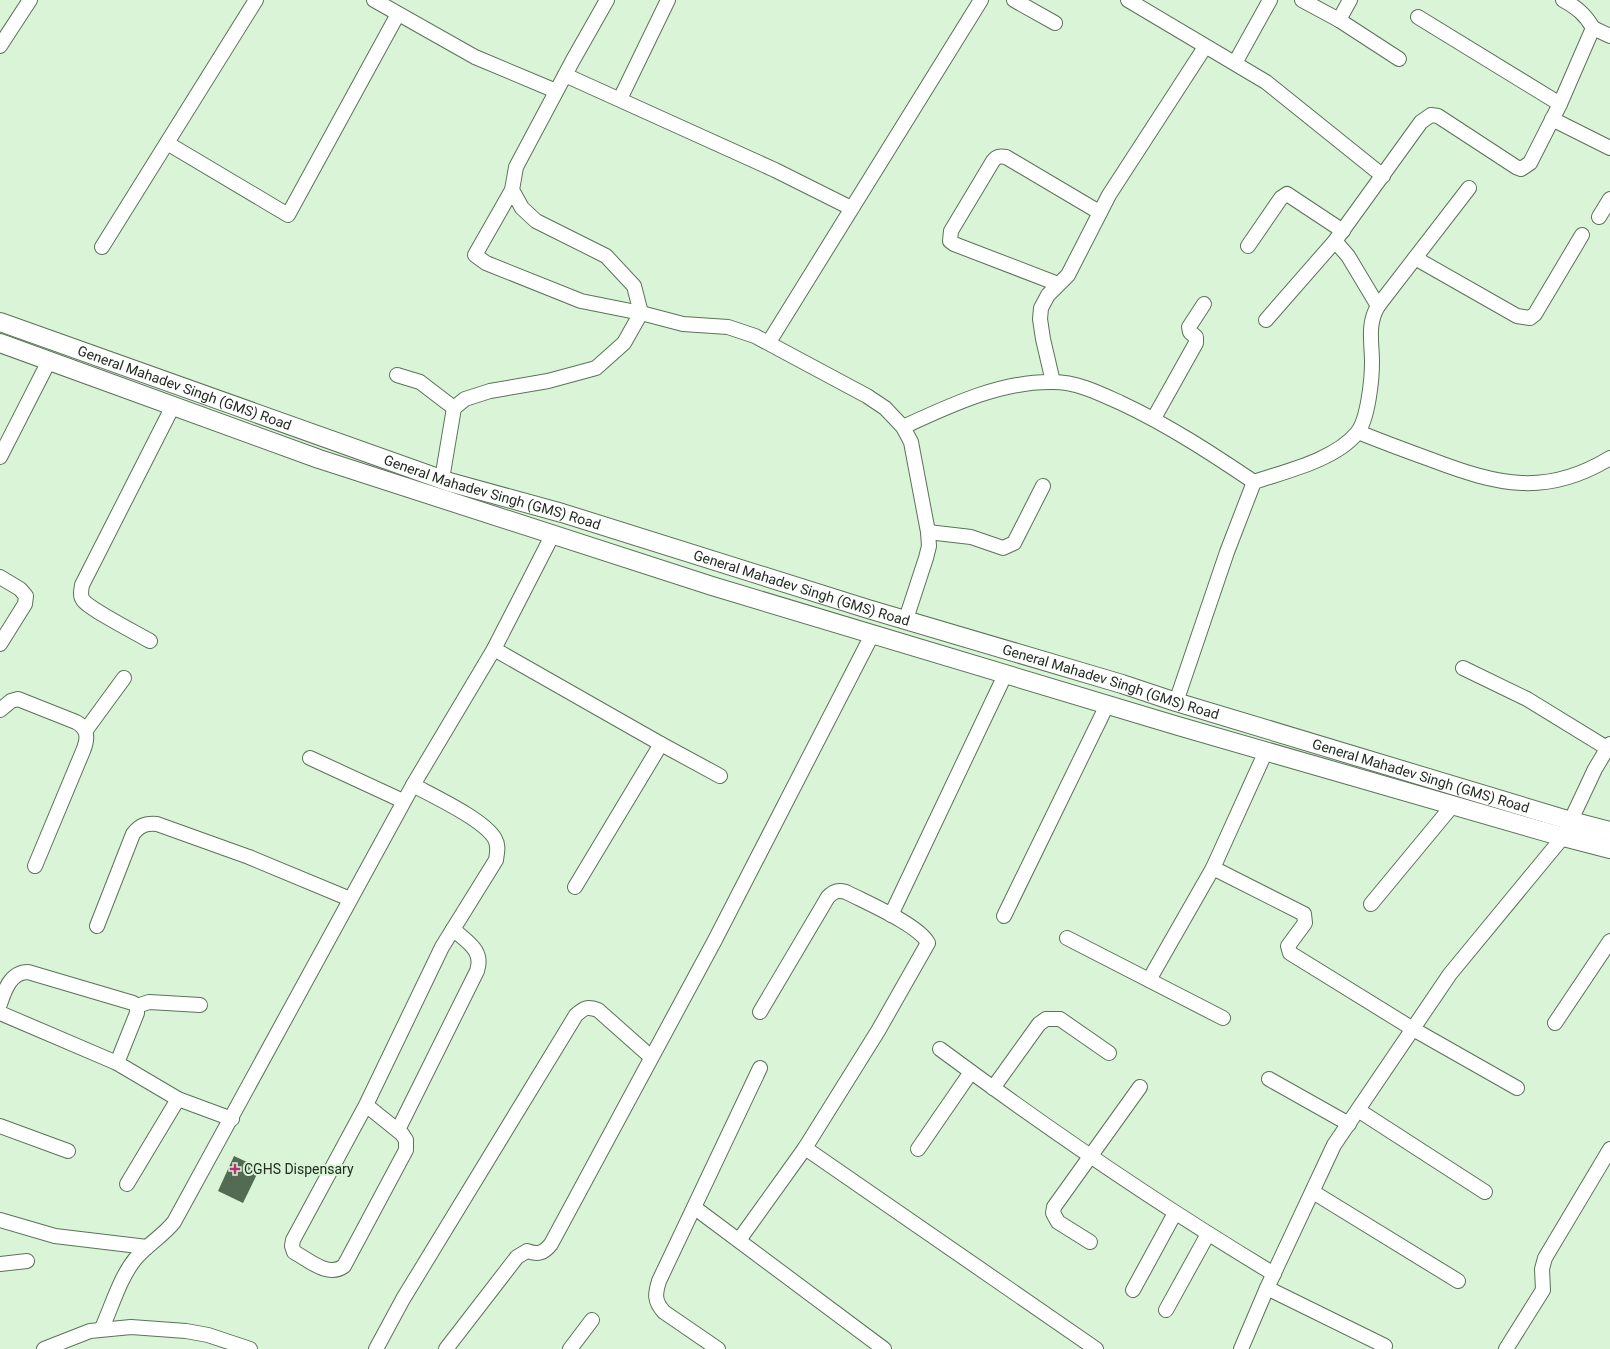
<svg xmlns="http://www.w3.org/2000/svg" width="1610" height="1349" font-family="Roboto,sans-serif">
<style>
.building{fill:#536b52}
.lines{fill:none;stroke-linecap:round;stroke-linejoin:round}
.minor-casing{stroke:#5b7359;stroke-width:16}
.tertiary-casing{stroke:#5b7359;stroke-width:20}
.minor{stroke:#fff;stroke-width:14}
.tertiary{stroke:#fff;stroke-width:18}
.poi-dot{fill:#b53076;stroke:#d9f4d6;stroke-width:1.5}
.labels{text-anchor:middle;dominant-baseline:central;stroke-width:4;stroke-linejoin:round;paint-order:stroke}
.street-label{font-size:14px;fill:#222c21;stroke:#d9f4d6}
.poi-label{font-size:14px;fill:#222c21;stroke:#d9f4d6;text-anchor:start}
</style>
<rect width="100%" height="100%" fill="#d9f4d6"/>
<polygon class="building" points="234,1156 260,1168 243,1203 218,1191"/>
<g class="lines">
<defs>
<g id="minor">
<polyline points="374,0 475,57 556,91"/>
<polyline points="1014,0 1055,23"/>
<polyline points="1128,0 1266,82 1383,176"/>
<polyline points="1302,0 1339,20 1350,0"/>
<polyline points="1418,17 1560,104"/>
<polyline points="1339,20 1399,59"/>
<polyline points="1593,28 1610,36"/>
<polyline points="0,46 30,0"/>
<polyline points="1235,63 1270,0"/>
<polyline points="565,75 775,170 851,208"/>
<polyline points="620,99 668,0"/>
<polyline points="1552,119 1610,148"/>
<polyline points="167,143 288,215 398,14"/>
<polyline points="512,190 475,255 486,263 581,301 641,313 683,324 728,327 755,336 867,396 885,408 903,427 911,442 928,532 929,546 926,558 906,619"/>
<polyline points="1599,217 1610,199"/>
<polyline points="1248,246 1281,198 1287,194 1343,231"/>
<polyline points="102,247 256,0"/>
<polyline points="1415,258 1517,316 1530,318 1535,314 1582,235"/>
<path d="M1058 284 954 244 950 241 951 231 993 161C997 156 1000 156 1006 157L1099 212"/>
<polyline points="1378,306 1469,188"/>
<path d="M1266 320 1335 241 1421 122 1431 115 1438 116 1516 167 1521 169 1530 163 1560 104 1593 28C1585 14 1576 7 1563 0"/>
<polyline points="769,342 981,0"/>
<polyline points="397,375 420,382 454,408"/>
<polyline points="1053,382 1043,339 1040,319 1041,308 1048,295 1068,275 1109,195 1205,47"/>
<polyline points="1154,418 1196,343 1196,337 1190,332 1189,327 1204,304"/>
<path d="M903 427C949 406 1000 381 1053 382 1077 382 1099 393 1121 403 1168 425 1211 453 1254 482"/>
<path d="M1358 432C1383 442 1407 451 1432 460 1498 485 1546 497 1610 458"/>
<polyline points="0,457 49,361"/>
<polyline points="442,479 454,408 465,399 490,391 548,381 596,368 624,343 641,313 634,286 606,256 536,221 522,208 512,190 516,167 573,60 607,0"/>
<polyline points="928,532 971,537 1003,548 1014,543 1043,486"/>
<polyline points="0,577 20,589 26,596 25,604 0,644"/>
<path d="M150 641C138 634 89 609 83 600 80 596 81 591 82 585L173 406"/>
<polyline points="494,649 661,744 720,776"/>
<polyline points="1463,668 1527,699 1607,748"/>
<path d="M1176 702 1227 552 1254 482C1286 471 1335 460 1357 433 1368 420 1372 379 1372 362 1372 343 1367 324 1378 306L1348 256 1335 241"/>
<path d="M0 710 11 701 18 699 76 722C89 729 88 739 83 751L35 866"/>
<polyline points="86,730 124,678"/>
<polyline points="310,758 403,801"/>
<polyline points="1213,868 1304,914 1305,923 1288,946 1290,953 1413,1029 1517,1088"/>
<polyline points="575,887 661,744"/>
<polyline points="1371,904 1453,805"/>
<polyline points="891,915 1005,675"/>
<polyline points="1004,916 1107,705"/>
<path d="M97 926 133 834C140 825 146 823 157 824L249 857 350 899"/>
<polyline points="1067,938 1223,1018"/>
<polyline points="1149,980 1213,868 1266,751"/>
<path d="M0 1004C5 989 11 972 28 972L133 1003 137 1006V1013L117 1063"/>
<polyline points="137,1006 149,1002 200,1005"/>
<polyline points="0,1013 117,1063 178,1099 232,1119"/>
<polyline points="1555,1023 1610,941"/>
<path d="M940 1049C1048 1129 1159 1205 1274 1274"/>
<polyline points="1269,1079 1349,1124"/>
<polyline points="993,1088 1039,1024 1046,1019 1060,1019 1109,1053"/>
<path d="M366 1105 402 1134 406 1140V1150L344 1266C328 1278 309 1260 294 1252L292 1246 293 1240 366 1105 442 947 496 860C497 852 499 846 495 839 485 820 433 796 413 785"/>
<polyline points="1358,1110 1485,1192"/>
<polyline points="0,1126 68,1151"/>
<path d="M398 1130 477 971C484 950 467 942 453 929"/>
<polyline points="805,1148 1096,1349"/>
<polyline points="918,1149 971,1072"/>
<polyline points="127,1184 178,1099"/>
<polyline points="1313,1192 1458,1281"/>
<polyline points="695,1208 884,1349"/>
<polyline points="0,1220 55,1236 147,1247"/>
<path d="M739 1240 805 1148 878 1031 928 943C919 925 865 902 846 892 838 890 834 891 828 897L760 1012"/>
<polyline points="1090,1242 1058,1222 1053,1213 1054,1207 1140,1087"/>
<polyline points="0,1264 27,1261"/>
<polyline points="1267,1288 1385,1346"/>
<polyline points="1133,1290 1175,1213"/>
<polyline points="1166,1310 1208,1234"/>
<path d="M102 1328C112 1306 120 1277 136 1258 148 1244 163 1236 174 1222L413 785 494 649 553 534"/>
<polyline points="44,1349 90,1331 131,1327 186,1331 208,1335 250,1349"/>
<path d="M376 1349 403 1299 576 1015C584 1008 587 1006 598 1010L651 1057"/>
<path d="M446 1349 517 1257 527 1251C538 1255 544 1253 551 1244L715 940 872 635"/>
<polyline points="570,1349 592,1320"/>
<path d="M718 1349 664 1312C654 1301 655 1294 659 1281L760 1068"/>
<polyline points="1241,1349 1267,1288 1334,1145 1450,974 1563,837 1595,769 1610,744"/>
<polyline points="1506,1349 1543,1290 1542,1269 1545,1258 1610,1149"/>
</g>
<g id="tertiary">
<path id="s1" d="M0 322 449 482 562 513 868 609 1122 684 1176 702 1571 821 1610 831"/>
<polyline points="0,343 319,459 712,586 1178,726 1556,835 1610,849"/>
</g>
</defs>
<use href="#minor" class="minor-casing"/>
<use href="#tertiary" class="tertiary-casing"/>
<use href="#minor" class="minor"/>
<use href="#tertiary" class="tertiary"/>
</g>
<path class="poi-dot" d="M233 1163h4v4h4v4h-4v4h-4v-4h-4v-4h4z"/>
<g class="labels">
<g class="street-label">
<text stroke="none"><textPath href="#s1" startOffset="196">General Mahadev Singh (GMS) Road</textPath></text>
<text stroke="none"><textPath href="#s1" startOffset="521">General Mahadev Singh (GMS) Road</textPath></text>
<text stroke="none"><textPath href="#s1" startOffset="845">General Mahadev Singh (GMS) Road</textPath></text>
<text stroke="none"><textPath href="#s1" startOffset="1168">General Mahadev Singh (GMS) Road</textPath></text>
<text stroke="none"><textPath href="#s1" startOffset="1492">General Mahadev Singh (GMS) Road</textPath></text>
</g>
<g class="poi-label">
<text x="244" y="1169">CGHS Dispensary</text>
</g>
</g>
</svg>
